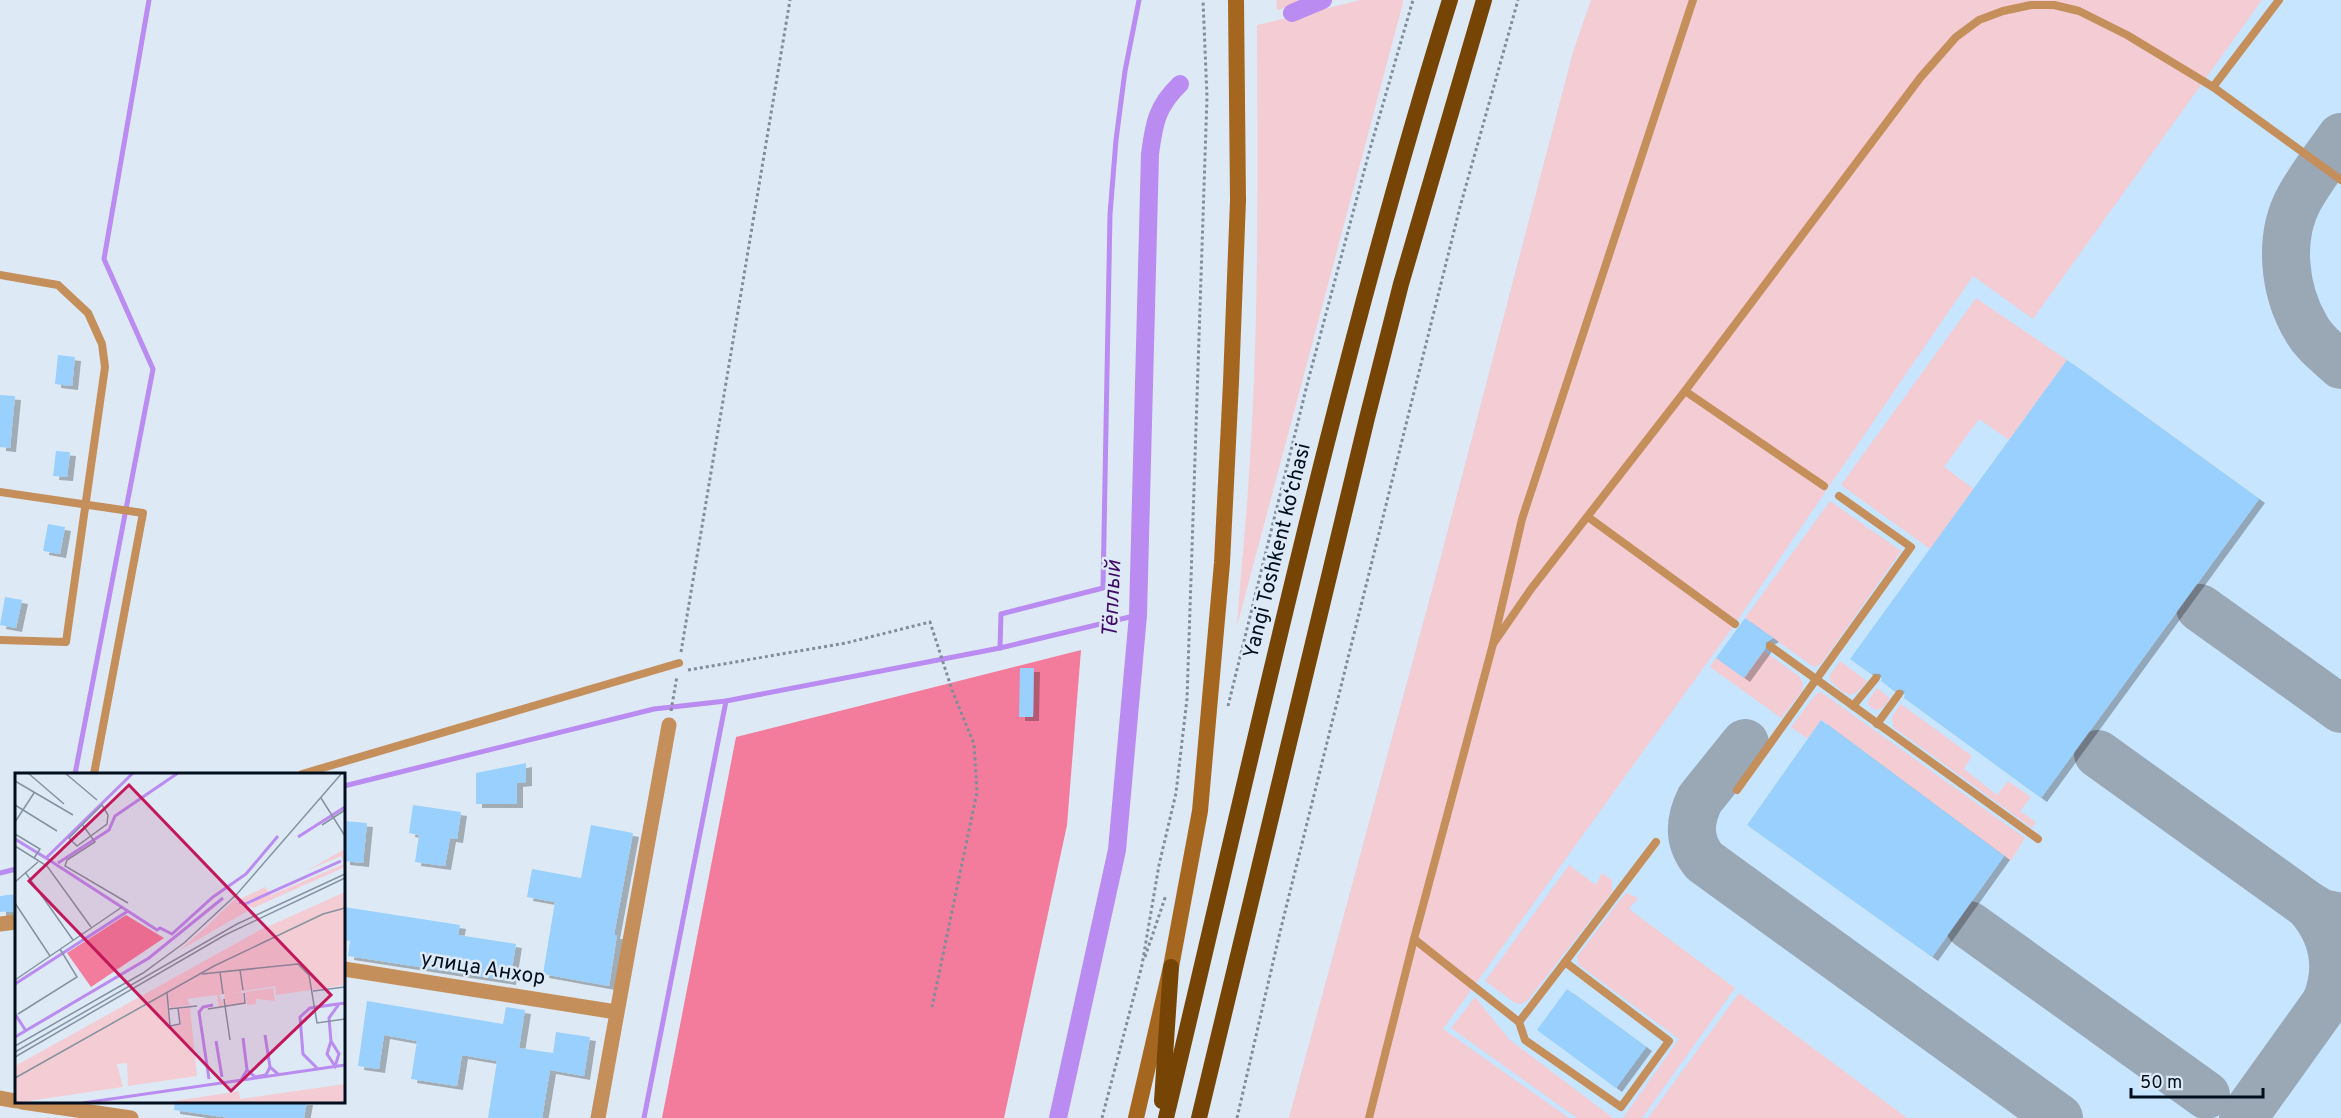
<svg xmlns="http://www.w3.org/2000/svg" width="2341" height="1118" font-family="Overpass,sans-serif">
<style>
.built{fill:#c7e5fe}
.green{fill:#f3ccd4}
.forest{fill:#f37b9b}
.lines{fill:none;stroke-linecap:round;stroke-linejoin:round}
.stream{stroke:#ba8bf0;stroke-width:5}
.canal{stroke:#ba8bf0;stroke-width:18}
.taxiway{stroke:#9aa7b4;stroke-width:48}
.building{fill:#99d0fd;filter:url(#shadow)}
.path{stroke:#808d9b;stroke-width:3;stroke-dasharray:3 3;stroke-linecap:butt}
.service{stroke:#c58f5b;stroke-width:8}
.minor{stroke:#c58f5b;stroke-width:15}
.secondary{stroke:#a56720;stroke-width:16}
.trunk{stroke:#764505;stroke-width:16}
.labels{text-anchor:middle;dominant-baseline:central;stroke-width:5;stroke-linejoin:round;paint-order:stroke}
.street-label{font-size:21px;fill:#000e1e;stroke:#ddeaf6}
.water-label{font-size:22px;font-style:italic;fill:#400b67;stroke:#ddeaf6}
.inset-river{fill:none;stroke:#ba8bf0;stroke-width:3}
.inset-road{fill:none;stroke:#8592a0;stroke-width:1.5}
.view{fill:#c2185b;fill-opacity:0.15;stroke:#c2185b;stroke-width:3}
.inset-edge{fill:none;stroke:#000e1e;stroke-width:3}
</style>
<defs>
<filter id="shadow"><feDropShadow dx="6" dy="4" stdDeviation="0" flood-color="#0004"/></filter>
</defs>
<rect width="100%" height="100%" fill="#ddeaf6"/>
<polygon class="built" points="1591,0 2341,0 2341,1118 1289,1118 1438,568 1573,52"/>
<g class="green">
<polygon points="1278,0 1314,0 1277,10 1276,1"/>
<path d="M1361 0H1403V3L1237 626C1240 581 1245 535 1248 490 1259 335 1258 180 1257 25Z"/>
<polygon points="1591,0 2262,0 2033,319 1973,276 1735,624 1443,1029 1569,1118 1289,1118 1438,568 1573,52"/>
<polygon points="1976,298 2067,360 2009,440 1979,419 1944,467 1974,489 1930,549 1841,485"/>
<polygon points="1830,501 1901,551 1821,664 1814,667 1745,618"/>
<polygon points="1763,651 1799,676 1803,684 1802,691 1781,718 1710,667 1716,658"/>
<path d="M1840 661 1867 681C1852 701 1846 697 1830 680V675Z"/>
<polygon points="1877,688 1890,698 1882,708 1876,710 1869,706 1868,701"/>
<polygon points="1821,692 2025,838 2011,861 1822,720 1808,739 1791,727 1816,694"/>
<polygon points="1901,704 1972,756 1964,769 1997,795 2008,781 2031,797 2020,811 2036,822 2032,828 1893,727 1892,716"/>
<polygon points="1569,865 1596,885 1602,873 1612,880 1612,892 1528,1000 1521,1004 1515,1003 1485,981"/>
<polygon points="1627,893 1638,898 1629,909 1735,988 1642,1118 1623,1118 1679,1039 1579,965 1577,957 1623,896"/>
<polygon points="1739,993 1907,1118 1648,1118"/>
<polygon points="1475,997 1510,1040 1613,1118 1577,1118 1451,1028"/>
</g>
<polygon class="forest" points="1081,650 1067,825 1004,1118 662,1118 736,737"/>
<g class="lines">
<g class="stream">
<polyline points="1000,648 1138,615"/>
<polyline points="75,774 153,369 104,259 149,0"/>
<polyline points="344,786 654,709 726,701 1000,648 1001,614 1103,588 1110,214 1116,140 1125,71 1139,0"/>
<polyline points="0,873 16,869"/>
<polyline points="644,1118 726,701"/>
</g>
<g class="canal">
<polyline points="1292,13 1323,0"/>
<path d="M1058 1118 1117 850 1138 615 1150 154C1154 123 1157 106 1180 84"/>
</g>
<g class="taxiway">
<path d="M2341 137C2327 157 2311 177 2299 199 2278 238 2284 291 2306 328 2314 343 2329 354 2341 365"/>
<polyline points="2200,608 2341,709"/>
<path d="M1745 743 1700 799C1689 821 1688 841 1704 861L2059 1118"/>
<polyline points="2098,754 2308,905"/>
<polyline points="1969,925 2206,1095"/>
<path d="M2326 1002C2340 967 2333 933 2308 905L2322 913 2341 917"/>
<polyline points="2243,1118 2341,981"/>
</g>
</g>
<g class="building">
<polygon points="58,355 75,357 72,386 55,384"/>
<polygon points="2067,360 2259,499 2041,798 1904,698 1905,692 1902,689 1894,691 1881,681 1882,676 1879,673 1871,674 1850,659"/>
<polygon points="0,395 15,396 10,448 0,447"/>
<polygon points="56,451 70,452 67,477 53,476"/>
<polygon points="48,524 65,527 60,554 43,551"/>
<polygon points="5,597 22,600 16,628 0,625"/>
<polygon points="1745,618 1773,638 1766,642 1765,649 1744,678 1716,658"/>
<polygon points="1020,668 1034,668 1033,717 1019,717"/>
<polygon points="1821,720 2004,856 1932,957 1747,825"/>
<polygon points="526,763 526,782 517,783 517,804 476,804 476,773"/>
<polygon points="413,805 461,812 457,839 450,838 445,866 415,862 419,835 409,833"/>
<polygon points="344,821 367,823 363,863 344,861"/>
<polygon points="591,825 633,833 614,935 617,935 609,986 543,974 555,902 527,897 532,869 581,878"/>
<polygon points="16,894 16,911 0,912 0,896"/>
<polygon points="344,907 460,925 458,935 516,944 510,981 348,956 350,941 344,940"/>
<polygon points="1567,989 1646,1047 1616,1088 1537,1030"/>
<polygon points="367,1001 503,1024 506,1007 525,1010 519,1048 553,1053 556,1032 590,1037 584,1076 550,1070 542,1118 488,1118 497,1061 462,1055 457,1086 411,1079 417,1041 384,1035 379,1069 358,1066"/>
<polygon points="175,1101 307,1101 304,1118 230,1118 174,1110"/>
</g>
<g class="lines">
<g class="path">
<polyline points="681,652 790,0"/>
<polyline points="688,670 846,643 930,622 952,690 974,744 977,792 932,1007"/>
<polyline points="1228,706 1308,381 1370,149 1413,0"/>
<polyline points="671,711 677,676"/>
<polyline points="1145,957 1166,895"/>
<polyline points="1102,1118 1142,965 1159,865 1176,793 1187,699 1207,97 1203,0"/>
<polyline points="1237,1118 1280,932 1460,207 1518,0"/>
</g>
<g class="service">
<polyline points="2213,87 2279,0"/>
<polyline points="0,275 58,285 88,313 102,344 105,367 66,642 0,640"/>
<polyline points="1685,391 1824,486"/>
<polyline points="0,492 143,513 94,774"/>
<polyline points="1588,517 1735,624"/>
<polyline points="1493,644 1531,589 1685,391 1920,78 1956,37 1979,20 2003,11 2031,5 2054,5 2079,11 2127,35 2213,87 2341,180"/>
<polyline points="1770,646 2038,839"/>
<polyline points="1853,706 1876,678"/>
<polyline points="1877,724 1899,694"/>
<polyline points="302,774 679,663"/>
<polyline points="1737,790 1911,547 1839,496"/>
<polyline points="1414,939 1519,1022 1525,1040 1621,1107 1669,1041 1565,962 1519,1022"/>
<polyline points="1565,962 1656,842"/>
<polyline points="1369,1118 1414,939 1493,644 1522,519 1693,0"/>
</g>
<g class="minor">
<polyline points="0,924 16,922"/>
<polyline points="344,969 616,1012"/>
<polyline points="0,1098 16,1101"/>
<polyline points="22,1102 131,1118"/>
<polyline points="598,1118 669,725"/>
</g>
<polyline class="secondary" points="1136,1118 1171,967 1200,811 1222,563 1231,382 1238,200 1236,0"/>
<g class="trunk">
<polyline points="1162,1101 1171,967"/>
<path d="M1166 1118C1255 744 1336 367 1450 0"/>
<polyline points="1199,1118 1367,418 1401,284 1484,0"/>
</g>
</g>
<g class="labels">
<g class="street-label">
<text transform="translate(1278 551) rotate(-76)">Yangi Toshkent ko‘chasi</text>
<text transform="translate(483 969) rotate(9)">улица Анхор</text>
</g>
<g class="water-label">
<text transform="translate(1113 599) rotate(-87)">Тёплый</text>
</g>
</g>
<g transform="translate(15 773)">
<rect width="330" height="330" fill="#ddeaf6"/>
<path d="M330 76V94L238 135 223 127 250 114 256 122 329 91 326 83 291 98ZM330 119V212L261 222 260 213 217 220 227 219 229 230 211 232 209 221 204 222 209 232 204 234 202 222 172 226 175 232 156 235 152 229 154 254 166 252 164 236 175 235 182 303 113 313 112 290 102 291 108 314 0 330V293L245 157ZM220 126 236 136 165 177 192 153ZM258 215 260 228 241 226V231L232 232 230 219ZM330 311V330H147L224 318 225 326Z" fill="#f3ccd4"/>
<path d="M111 142 149 165 76 214 52 180Z" fill="#f37b9b"/>
<path class="inset-river" d="M283 64 330 34M0 66 31 85 118 0M31 85 142 157 145 155 157 161 198 124 231 101 263 63M43 90 94 57 100 43 163 0M224 129 230 131 326 88M0 211 113 138M0 241 11 258M250 262 255 294M0 264 134 185 208 125M228 265 232 297M201 268 207 304M316 268 324 281 320 293 312 281 316 268 314 245 324 231M302 295 288 281 285 244 295 235 330 230M194 306 184 239 188 234 198 232M226 307 232 297 240 304 251 302 255 294 263 301M68 330 330 292"/>
<path class="inset-road" d="M13 0 49 31M50 0 82 27M0 8 58 42M306 25 330 63M0 32 42 58M87 32 93 42 92 51 62 73 54 65ZM0 49 19 20M67 51 80 69 52 87 50 93 113 130M307 52 330 37M0 61 25 76 19 85M0 73 32 93 76 154M10 99 58 167M0 109 23 89M0 130 35 183M225 197 228 217M205 199 208 221M187 201 283 191 294 202 302 250 330 246M0 207 107 134M298 218 330 214M152 220 155 253 165 251 163 235 154 236M209 226 215 267M163 235 182 233M193 236 230 230 229 220M3 241 62 204 45 176M0 273 128 200 169 170 222 121 327 0M0 279 222 151 330 101M0 284 210 162 330 105M0 305 199 193 308 141 330 135"/>
<path class="view" d="M114 12 316 222 216 318 14 108Z"/>
<rect width="330" height="330" class="inset-edge"/>
</g>
<path d="M2131 1088v9h132v-9" fill="none" stroke="#000e1e" stroke-width="3"/>
<text x="2140" y="1088" font-size="18" fill="#000e1e" stroke="#ddeaf6" stroke-width="4.5" paint-order="stroke">50 m</text>
</svg>
